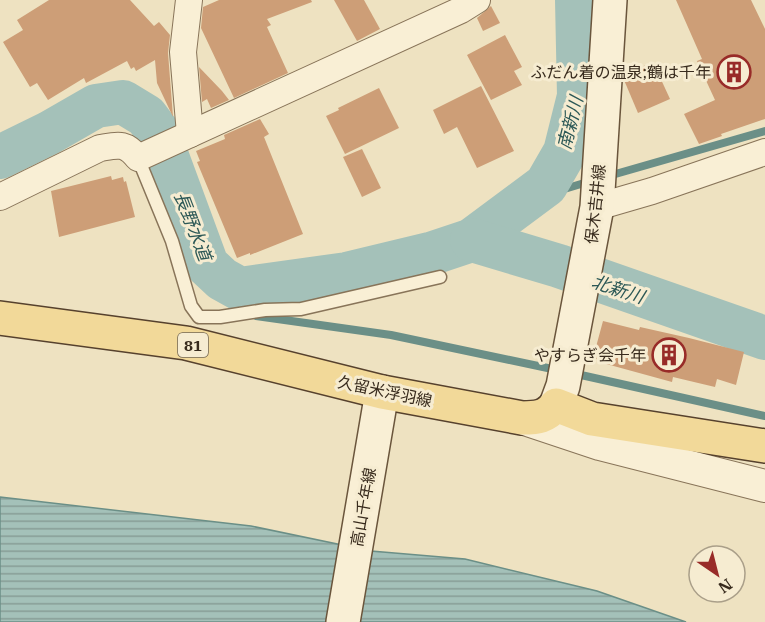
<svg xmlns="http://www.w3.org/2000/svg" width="765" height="622" font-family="'IBM Plex Serif','Noto Sans JP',serif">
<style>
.water{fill:url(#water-rules);stroke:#6b8f87;stroke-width:1.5}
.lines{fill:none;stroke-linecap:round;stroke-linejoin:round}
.stream{stroke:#6b8f87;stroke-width:8}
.river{stroke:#a4c1b9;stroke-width:44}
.building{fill:#cd9e77}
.service-casing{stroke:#887459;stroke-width:15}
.minor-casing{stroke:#887459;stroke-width:28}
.tertiary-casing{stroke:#887459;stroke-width:34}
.secondary-casing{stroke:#6a553c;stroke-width:36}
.primary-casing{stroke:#56412d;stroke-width:36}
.service{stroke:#f9efd5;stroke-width:12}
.minor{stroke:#f9efd5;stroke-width:26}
.tertiary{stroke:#f9efd5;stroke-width:32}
.secondary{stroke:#f9efd5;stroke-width:33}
.primary{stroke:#f2d999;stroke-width:33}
.labels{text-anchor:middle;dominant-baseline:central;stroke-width:6;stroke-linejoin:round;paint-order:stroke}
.shield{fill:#f6ecd1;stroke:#716553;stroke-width:1.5}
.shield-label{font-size:15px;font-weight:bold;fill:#382b1d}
.poi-label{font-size:16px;fill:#382b1d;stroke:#f6ecd1;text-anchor:end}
.street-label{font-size:16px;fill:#382b1d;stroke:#f6ecd1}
.water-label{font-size:18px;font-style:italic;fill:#2c5856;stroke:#f6ecd1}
</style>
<defs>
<pattern id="water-rules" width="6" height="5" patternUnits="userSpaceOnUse" patternTransform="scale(1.5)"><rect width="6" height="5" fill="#a4c1b9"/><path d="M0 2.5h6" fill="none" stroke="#879d96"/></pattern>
</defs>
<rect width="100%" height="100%" fill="#eee2c1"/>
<polygon class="water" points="0,497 251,526 371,551 465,559 597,591 686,622 0,622"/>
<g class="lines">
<g class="stream">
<polyline points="605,177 765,131"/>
<polyline points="546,185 561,190 591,181"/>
<polyline points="240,289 256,316 391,335 557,370"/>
<polyline points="572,373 765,416"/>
</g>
<g class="river">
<polyline points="0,157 49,133 96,106 123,102 146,116 158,132 207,265 222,279 240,289 347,274 430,254 472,240 546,185 565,152 579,96 577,0"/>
<polyline points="472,240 559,266 765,338"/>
</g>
</g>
<g class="building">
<polygon points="49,0 130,0 154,26 159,22 170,35 168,53 173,117 157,83 155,60 136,71 134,67 131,69 127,61 86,83 84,78 48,100 37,83 30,87 3,42 23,30 17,20"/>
<polygon points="219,0 311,0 312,2 267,19 271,25 267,27 288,73 234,98 201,28 203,7"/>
<polygon points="334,0 364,0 380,29 357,41"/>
<polygon points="676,0 751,0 765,29 765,119 721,134 722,136 699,144 684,114 715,100 697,61 702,59"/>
<polygon points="491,6 500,23 483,31 477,18"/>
<polygon points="505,35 522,67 514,71 522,85 491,100 467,55"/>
<polygon points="653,62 670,99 638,113 624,80 624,75"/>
<polygon points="199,67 222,91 229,100 211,108 207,99 202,102"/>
<polygon points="481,86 514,151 477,168 457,127 444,134 433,110"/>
<polygon points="379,88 399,128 345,154 326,116 339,110 338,108"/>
<polygon points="260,119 269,134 264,137 303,234 250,255 250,253 237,258 197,162 200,161 196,151 225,139 224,135"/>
<polygon points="362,149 381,188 362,197 343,157"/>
<polygon points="111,176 112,180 123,177 124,182 126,181 135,217 59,237 51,191"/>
<polygon points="603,321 639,330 640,327 689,338 744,352 736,385 717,379 715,387 673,377 672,382 599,362 600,360 593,358"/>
</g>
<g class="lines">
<defs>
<polyline id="service" points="138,158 172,241 191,306 199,317 220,317 265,310 301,309 440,277"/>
<g id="minor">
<polyline points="189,0 183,52 190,134"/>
<path d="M0 197 100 148C118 145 125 142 138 158L461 10 477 0"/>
<polyline points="597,207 652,191 765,152"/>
</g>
<polyline id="tertiary" points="522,418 600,444 765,486"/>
<g id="secondary">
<polyline points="556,405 563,386 597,207 610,0"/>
<polyline points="343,622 382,392"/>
</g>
<path id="primary" d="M0 318 186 343 382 392 522 418C538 418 546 417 556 405L592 419 765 446"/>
</defs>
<use href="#service" class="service-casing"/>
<use href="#minor" class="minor-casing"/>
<use href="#tertiary" class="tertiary-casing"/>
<use href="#secondary" class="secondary-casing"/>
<use href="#primary" class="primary-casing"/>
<use href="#service" class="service"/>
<use href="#minor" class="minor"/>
<use href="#tertiary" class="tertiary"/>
<use href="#secondary" class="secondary"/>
<use href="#primary" class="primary"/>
</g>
<defs>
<symbol id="building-ring" viewBox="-11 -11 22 22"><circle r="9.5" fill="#f6ecd1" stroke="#982b28" stroke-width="1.5"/><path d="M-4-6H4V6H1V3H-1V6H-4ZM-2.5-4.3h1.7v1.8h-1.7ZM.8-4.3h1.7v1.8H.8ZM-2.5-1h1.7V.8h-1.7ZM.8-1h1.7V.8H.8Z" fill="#982b28"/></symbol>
</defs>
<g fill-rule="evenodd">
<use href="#building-ring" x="715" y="53" width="38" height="38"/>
<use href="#building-ring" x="650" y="336" width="38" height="38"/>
</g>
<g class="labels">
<rect class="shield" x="178" y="333" width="30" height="24" rx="4.5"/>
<g class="shield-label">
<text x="193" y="345">81</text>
</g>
<g class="poi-label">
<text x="711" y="72">ふだん着の温泉;鶴は千年</text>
<text x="646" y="355">やすらぎ会千年</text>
</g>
<g class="street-label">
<text transform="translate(595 204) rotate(-84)">保木吉井線</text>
<text transform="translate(385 391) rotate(12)">久留米浮羽線</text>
<text transform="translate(363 507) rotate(-80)">高山千年線</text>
</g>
<g class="water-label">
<text transform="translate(570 123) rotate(-76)">南新川</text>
<text transform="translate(193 226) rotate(69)">長野水道</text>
<text transform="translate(618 289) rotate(18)">北新川</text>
</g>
</g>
<g transform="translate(717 574) rotate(145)"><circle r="28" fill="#f6ecd1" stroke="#aa9f89" stroke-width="1.5"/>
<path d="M0-4.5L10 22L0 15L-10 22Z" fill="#982b28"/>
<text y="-9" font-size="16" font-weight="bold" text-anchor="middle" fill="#382b1d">N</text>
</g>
</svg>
